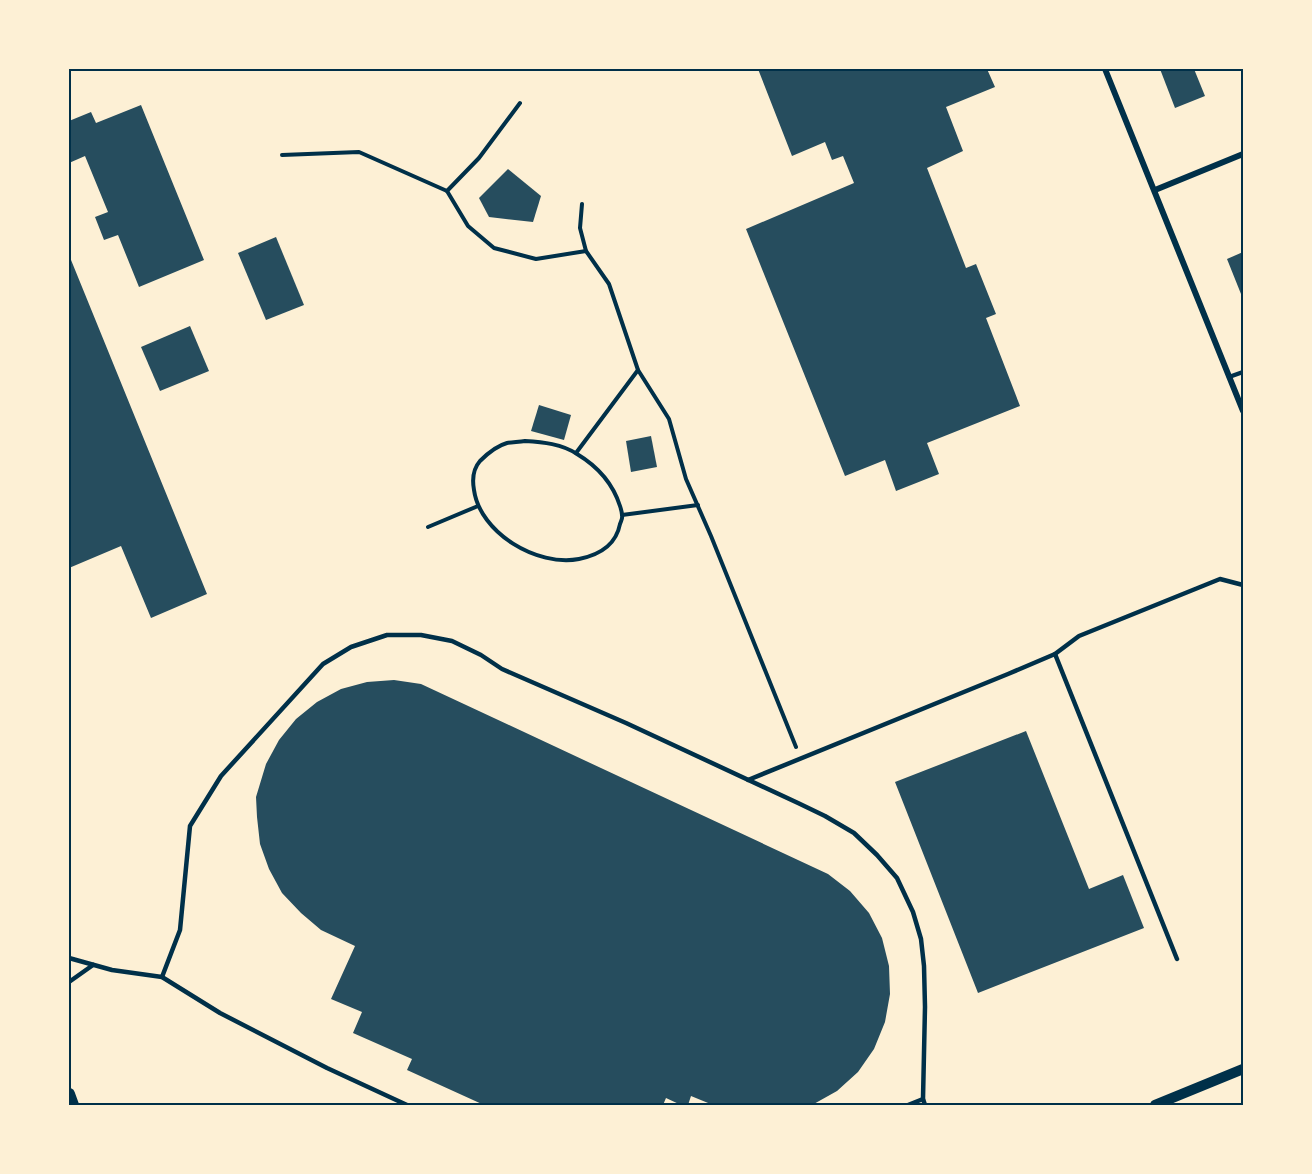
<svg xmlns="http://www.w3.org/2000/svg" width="1312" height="1174" font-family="Manrope,sans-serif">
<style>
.building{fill:#264d5e}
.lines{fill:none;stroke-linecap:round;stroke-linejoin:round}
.path{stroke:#003049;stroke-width:4}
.service{stroke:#003049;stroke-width:4.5}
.minor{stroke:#003049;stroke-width:6}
.tertiary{stroke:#003049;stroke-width:10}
.secondary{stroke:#003049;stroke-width:12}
.neatline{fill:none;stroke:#003049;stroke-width:2}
</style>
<rect width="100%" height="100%" fill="#fdf0d5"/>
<g class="building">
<polygon points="758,69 987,69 995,87 946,107 963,151 927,168 966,268 976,264 996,314 986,318 1020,406 927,443 939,474 896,491 885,460 845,476 746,229 854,183 843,156 832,160 825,142 792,156"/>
<polygon points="1160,69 1194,69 1205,96 1175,108"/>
<polygon points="141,105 204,260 139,287 118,235 104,240 95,217 108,212 85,156 69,163 69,121 91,112 96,123"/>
<polygon points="508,169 541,196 533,222 489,217 479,198"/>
<polygon points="276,237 304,305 266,320 238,253"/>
<polygon points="1243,252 1243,299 1227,259"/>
<polygon points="69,255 207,594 151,618 121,546 69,568"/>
<polygon points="190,326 209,371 160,391 141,347"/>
<polygon points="539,405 571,415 564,440 531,431"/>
<polygon points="651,436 657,467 631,472 626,441"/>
<polygon points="394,680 421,684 828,874 850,891 869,913 882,938 889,966 890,994 885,1022 874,1049 858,1072 837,1091 812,1105 713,1105 691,1096 688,1105 681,1105 666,1098 663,1105 484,1105 407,1070 412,1059 353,1033 362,1012 331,999 355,946 321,930 301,913 282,893 269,869 260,844 257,817 256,797 266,764 279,740 296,719 317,702 341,689 367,682"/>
<polygon points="1026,731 1089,889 1123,875 1144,928 978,993 895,782"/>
</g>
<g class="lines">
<g class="path">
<polyline points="282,155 359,152 447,191 468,226 494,248 536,259 586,251"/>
<polyline points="447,191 479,158 520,103"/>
<polyline points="582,204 580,228 586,251 609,284 638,370 669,419 686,479 711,536 796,747"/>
<path d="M525 441C543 442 562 444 577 454 597 466 613 484 620 506 621 509 622 512 622 515 623 518 621 521 620 524 616 545 599 555 579 559 537 567 480 533 474 490 472 479 473 469 480 461 488 453 496 446 507 443 512 442 519 442 525 441Z"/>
<polyline points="576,453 638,370"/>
<polyline points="622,515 698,505"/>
<polyline points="428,527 478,506"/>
</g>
<g class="service">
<polyline points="1229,377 1243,372"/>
<polyline points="1055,654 1177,959"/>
<polyline points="748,780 1008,674 1055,654 1079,636 1220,579 1243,585"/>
<polyline points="69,958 112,970 162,977 220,1013 327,1068 407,1105"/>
<polyline points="162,977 180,930 190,826 221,776 323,664 351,647 387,635 421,635 452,641 481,655 502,669 626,723 798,803 825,816 854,833 877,855 897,878 913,912 921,939 924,966 925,1007 923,1099 925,1105"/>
<polyline points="69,982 93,965"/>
<polyline points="908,1105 923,1099"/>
</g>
<g class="minor">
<polyline points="1105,69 1243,411"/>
<polyline points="1155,190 1243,154"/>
</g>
<polyline class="tertiary" points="1155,1105 1243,1069"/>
<polyline class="secondary" points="69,1094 73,1105"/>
</g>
<rect width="1312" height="1174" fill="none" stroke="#fdf0d5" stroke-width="141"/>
<rect x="70" y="70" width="1172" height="1034" class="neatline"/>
</svg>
